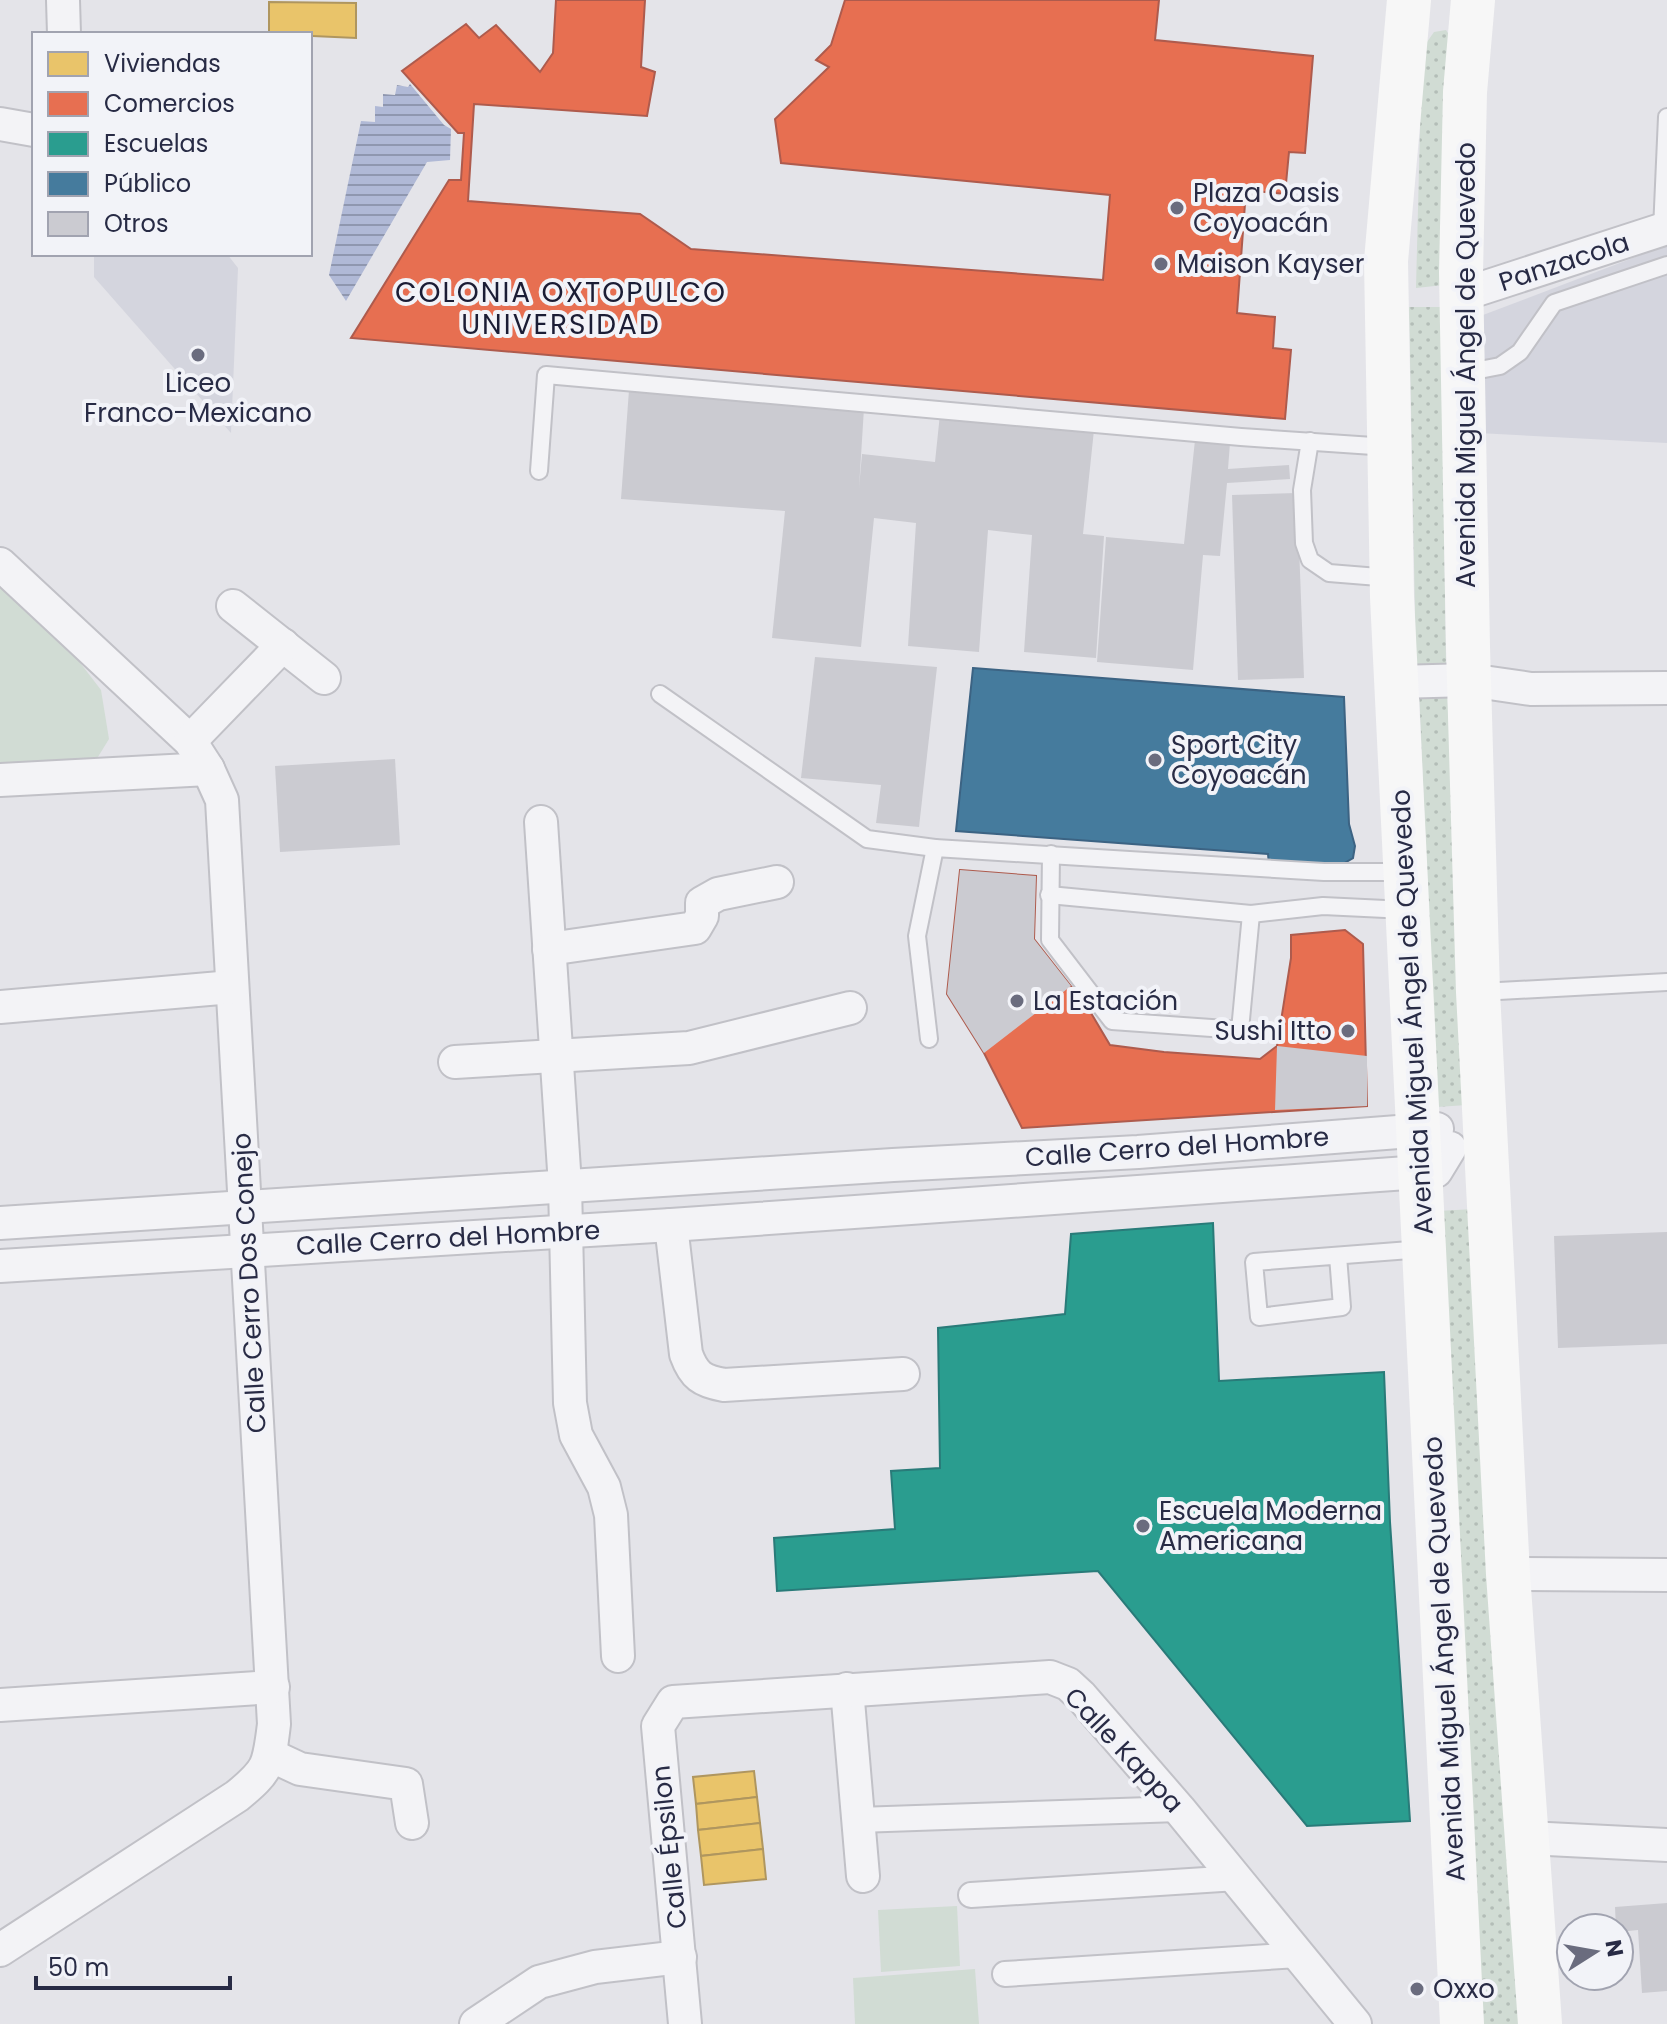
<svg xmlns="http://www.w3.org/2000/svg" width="1667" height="2024" font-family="Poppins,sans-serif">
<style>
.built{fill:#d4d5de}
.grass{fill:url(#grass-dots)}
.park{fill:#d1dcd4}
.water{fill:url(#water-rules)}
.homes{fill:#e9c46a;stroke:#af965f;stroke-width:2}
.shops{fill:#e76f51;stroke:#ae5b4d;stroke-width:2}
.schools{fill:#2a9d8f;stroke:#297b79;stroke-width:2}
.public{fill:#457b9d;stroke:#3c6383;stroke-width:2}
.building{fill:#cbcbd1}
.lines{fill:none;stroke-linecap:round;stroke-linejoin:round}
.service-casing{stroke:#c1c1c7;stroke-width:20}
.pedestrian-casing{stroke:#c1c1c7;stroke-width:28}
.minor-casing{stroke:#c1c1c7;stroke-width:36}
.service{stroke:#f3f3f6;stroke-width:16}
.pedestrian{stroke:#f3f3f6;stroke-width:24}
.minor{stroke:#f3f3f6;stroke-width:32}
.secondary{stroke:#f7f7f7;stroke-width:44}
.poi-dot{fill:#6a6c7e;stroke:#f2f3f8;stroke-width:3}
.labels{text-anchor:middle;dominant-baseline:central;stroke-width:8;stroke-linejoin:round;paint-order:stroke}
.poi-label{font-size:26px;fill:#282b45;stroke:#f2f3f8;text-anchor:start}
.street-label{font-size:26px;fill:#282b45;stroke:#f2f3f8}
.neighbourhood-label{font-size:28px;letter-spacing:2px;fill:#1b1d35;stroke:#f2f3f8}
</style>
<defs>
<pattern id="grass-dots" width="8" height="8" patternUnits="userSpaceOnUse" patternTransform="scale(2)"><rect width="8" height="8" fill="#d1dcd4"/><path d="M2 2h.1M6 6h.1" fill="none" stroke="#b3bdb7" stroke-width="1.8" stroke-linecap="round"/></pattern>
<pattern id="water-rules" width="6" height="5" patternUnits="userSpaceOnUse" patternTransform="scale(2)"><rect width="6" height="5" fill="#b0b9d6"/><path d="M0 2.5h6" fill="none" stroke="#8f97af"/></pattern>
</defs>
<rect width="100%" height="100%" fill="#e4e4e9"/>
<g class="built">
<polygon points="1667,245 1667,443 1478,433 1483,315"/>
<polygon points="94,254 227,254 238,268 231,433 94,277"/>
</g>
<g class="grass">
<polygon points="1446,30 1454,43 1444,285 1416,288 1421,89 1427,42 1434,32"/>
<polygon points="1409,307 1441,307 1446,663 1416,666"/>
<polygon points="1447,688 1467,1105 1437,1107 1419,689"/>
<polygon points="1474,1209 1526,2024 1482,2024 1437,1211"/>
</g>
<g class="park">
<polygon points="0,586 58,634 101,690 109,739 93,765 0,770"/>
<polygon points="957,1906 960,1966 881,1972 878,1910"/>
<polygon points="975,1969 979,2024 855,2024 853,1978"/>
</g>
<polygon class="water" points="410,84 444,125 451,129 450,160 427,162 346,301 329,275 361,121 375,122 375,106 383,107 383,94 395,95 397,85 408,87"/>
<g class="homes">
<polygon points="269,2 356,3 356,38 269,34"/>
<polygon points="754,1771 757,1797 696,1804 693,1777"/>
<polygon points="757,1797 760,1823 698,1830 696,1804"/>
<polygon points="760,1823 763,1849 701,1856 698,1830"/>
<polygon points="763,1849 766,1879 704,1885 701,1856"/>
</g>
<g class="shops">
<polygon points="556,0 645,0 641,67 655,72 647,116 474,104 468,201 640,214 691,249 1103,280 1110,195 781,163 775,119 829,67 816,60 831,45 845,0 1159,0 1155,40 1313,56 1305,153 1289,152 1285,194 1246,190 1237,313 1275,317 1273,348 1291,350 1285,419 351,338 449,180 461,180 464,133 458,133 402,71 466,24 479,38 496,25 540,72 553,53"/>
<polygon points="960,870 1036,876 1034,939 1088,1008 1110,1045 1164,1052 1260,1059 1277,1046 1291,958 1291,935 1345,930 1363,944 1367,1106 1022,1128 984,1053 947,994"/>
</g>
<polygon class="schools" points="1213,1223 1219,1381 1384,1372 1390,1522 1410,1821 1307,1826 1098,1571 777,1591 774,1538 895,1529 891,1471 940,1468 938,1328 1065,1314 1071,1234"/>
<polygon class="public" points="973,668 1344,697 1349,824 1355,846 1353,858 1341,865 1269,865 1268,854 956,831"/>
<g class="building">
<polygon points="629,390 864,408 859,488 862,454 935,462 940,414 1094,430 1083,534 1104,536 1096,658 1024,652 1032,535 988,530 979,652 908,646 916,523 874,518 861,647 772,638 785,511 621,499"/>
<polygon points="1195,440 1230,443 1228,469 1289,465 1290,479 1227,483 1220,556 1203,555 1193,670 1097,662 1106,537 1184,544"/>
<polygon points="1297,493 1304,678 1238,680 1232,495"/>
<polygon points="815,657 937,667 919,827 876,823 881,785 801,778"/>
<polygon points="395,759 400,845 280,852 275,766"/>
<polygon points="960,870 1036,876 1034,939 1071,986 984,1053 947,994"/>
<polygon points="1277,1046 1367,1056 1367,1106 1275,1110"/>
<polygon points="1667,1232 1667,1344 1558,1348 1554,1236"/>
<polygon points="1667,1903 1667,1991 1642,1993 1638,1930 1619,1932 1619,1928 1616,1928 1615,1907"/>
</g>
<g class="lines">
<defs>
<g id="service">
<polyline points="1662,230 1667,117"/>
<polyline points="1464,373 1500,366 1520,352 1554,303 1667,265"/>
<polyline points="1310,441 1302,490 1304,543 1310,560 1329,573 1391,578"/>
<polyline points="539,471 546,375 1241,437 1388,447"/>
<polyline points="660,694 867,839 935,848"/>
<polyline points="1051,854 1050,940 1112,1021 1240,1030 1251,914"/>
<polyline points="1049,895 1251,914 1323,906 1406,910"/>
<polyline points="1481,992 1667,982"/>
<polyline points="929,1039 917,936 935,848 1324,872 1403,872"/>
<polyline points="1338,1256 1342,1307 1259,1317 1254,1262 1423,1249"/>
</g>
<g id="pedestrian">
<polyline points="858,1820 1179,1809"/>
<polyline points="971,1895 1237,1878"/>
<polyline points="1005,1974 1298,1955"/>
</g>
<g id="minor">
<polyline points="63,0 64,34"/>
<polyline points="0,124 34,130"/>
<polyline points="1461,295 1667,228"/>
<path d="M0 564 190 741 208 769 222 800 274 1724C269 1765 269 1770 237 1796L0 1950"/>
<polyline points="233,606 324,678"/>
<polyline points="1397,682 1469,680 1531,689 1667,688"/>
<polyline points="190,741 283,645"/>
<polyline points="0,780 208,769"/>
<polyline points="541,822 565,1185 570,1403 576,1435 604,1487 611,1515 618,1656"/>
<polyline points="549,949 695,928 702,916 702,903 718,894 777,882"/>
<polyline points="0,1007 232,987"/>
<polyline points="455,1062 689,1048 850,1008"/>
<polyline points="0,1223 893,1165 1138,1152 1437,1129"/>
<path d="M671 1225 686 1354C694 1376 702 1381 724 1385L903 1374"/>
<polyline points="0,1266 671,1225 1421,1172 1436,1171 1450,1148"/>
<polyline points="1508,1574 1667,1575"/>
<polyline points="847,1689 863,1876"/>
<polyline points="0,1705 273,1687"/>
<polyline points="270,1755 300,1769 406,1784 412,1823"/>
<polyline points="1528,1838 1667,1845"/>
<polyline points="476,2024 539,1982 595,1967 680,1957"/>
<polyline points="685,2024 658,1726 673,1702 1050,1677 1068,1684 1081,1696 1179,1809 1355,2024"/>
</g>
</defs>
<use href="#service" class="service-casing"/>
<use href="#pedestrian" class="pedestrian-casing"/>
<use href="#minor" class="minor-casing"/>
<use href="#service" class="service"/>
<use href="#pedestrian" class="pedestrian"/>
<use href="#minor" class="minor"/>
<g class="secondary">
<polyline points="1409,0 1386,261 1392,597 1462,2024"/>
<polyline points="1473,0 1465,92 1461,273 1468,647 1478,992 1508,1574 1540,2024"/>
</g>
</g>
<g class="poi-dot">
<circle cx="1177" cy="208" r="8"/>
<circle cx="1161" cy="264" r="8"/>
<circle cx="198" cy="355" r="8"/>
<circle cx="1155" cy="760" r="8"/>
<circle cx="1017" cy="1001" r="8"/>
<circle cx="1348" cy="1031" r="8"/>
<circle cx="1143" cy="1526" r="8"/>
<circle cx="1417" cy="1989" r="8"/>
</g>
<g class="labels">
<g class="poi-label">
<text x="1193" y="193">Plaza Oasis<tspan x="1193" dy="30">Coyoacán</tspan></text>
<text x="1177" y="264">Maison Kayser</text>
<text x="198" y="383" text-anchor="middle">Liceo<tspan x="198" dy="30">Franco-Mexicano</tspan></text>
<text x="1171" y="745">Sport City<tspan x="1171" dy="30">Coyoacán</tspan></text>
<text x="1033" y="1001">La Estación</text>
<text x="1332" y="1031" text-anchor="end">Sushi Itto</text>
<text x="1159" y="1511">Escuela Moderna<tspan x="1159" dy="30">Americana</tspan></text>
<text x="1433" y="1989">Oxxo</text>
</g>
<g class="street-label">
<text transform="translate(1564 262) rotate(-18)">Panzacola</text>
<text transform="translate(1466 365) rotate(-90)">Avenida Miguel Ángel de Quevedo</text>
<text transform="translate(1412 1012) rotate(-93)">Avenida Miguel Ángel de Quevedo</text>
<text transform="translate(1177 1147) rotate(-4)">Calle Cerro del Hombre</text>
<text transform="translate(448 1238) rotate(-3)">Calle Cerro del Hombre</text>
<text transform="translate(249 1283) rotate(-93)">Calle Cerro Dos Conejo</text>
<text transform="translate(1444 1659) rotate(-93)">Avenida Miguel Ángel de Quevedo</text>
<text transform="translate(1124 1750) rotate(47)">Calle Kappa</text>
<text transform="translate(669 1847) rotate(-96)">Calle Épsilon</text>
</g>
<g class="neighbourhood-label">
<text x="561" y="292">COLONIA OXTOPULCO<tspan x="561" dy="32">UNIVERSIDAD</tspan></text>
</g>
</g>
<rect x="32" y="32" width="280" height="224" fill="#f2f3f8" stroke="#a1a3b0" stroke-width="2"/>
<rect x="48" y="52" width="40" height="24" fill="#e9c46a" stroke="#a1a3b0" stroke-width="2"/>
<text x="104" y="72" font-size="24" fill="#282b45">Viviendas</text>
<rect x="48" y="92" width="40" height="24" fill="#e76f51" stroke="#a1a3b0" stroke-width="2"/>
<text x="104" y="112" font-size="24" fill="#282b45">Comercios</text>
<rect x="48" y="132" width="40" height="24" fill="#2a9d8f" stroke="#a1a3b0" stroke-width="2"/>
<text x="104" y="152" font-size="24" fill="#282b45">Escuelas</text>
<rect x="48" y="172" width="40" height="24" fill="#457b9d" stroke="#a1a3b0" stroke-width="2"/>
<text x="104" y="192" font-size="24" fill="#282b45">Público</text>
<rect x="48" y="212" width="40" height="24" fill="#cbcbd1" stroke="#a1a3b0" stroke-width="2"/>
<text x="104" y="232" font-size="24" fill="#282b45">Otros</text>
<g transform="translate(1595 1952) rotate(79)"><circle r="38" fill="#f2f3f8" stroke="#a1a3b0" stroke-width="2"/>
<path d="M0-6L14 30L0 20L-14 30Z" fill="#6a6c7e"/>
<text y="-12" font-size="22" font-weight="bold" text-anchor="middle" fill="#282b45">N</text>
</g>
<path d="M36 1976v12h194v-12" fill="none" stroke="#282b45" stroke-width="4"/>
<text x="48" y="1976" font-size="24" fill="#282b45" stroke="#f2f3f8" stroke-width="6" paint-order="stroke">50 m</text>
</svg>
